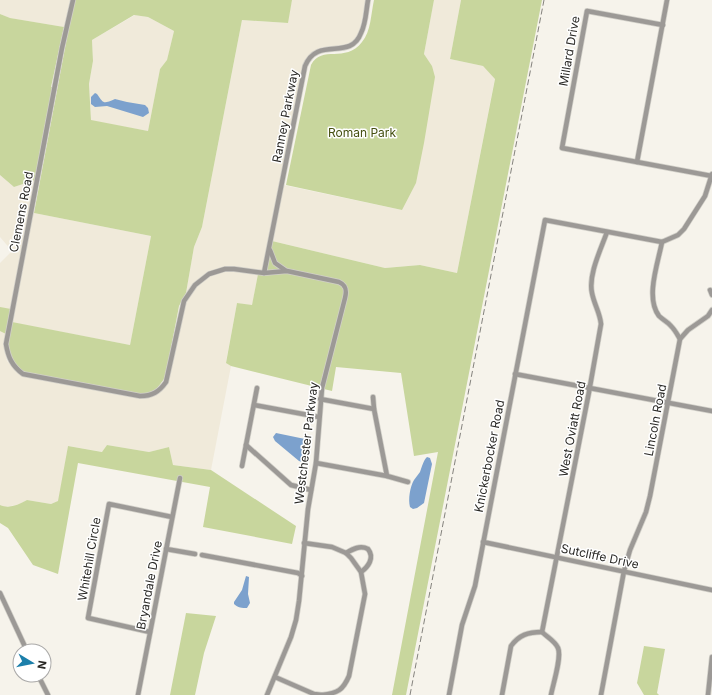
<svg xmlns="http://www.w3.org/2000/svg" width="712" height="695" font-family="Inter,sans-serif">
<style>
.built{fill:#f0eada}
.green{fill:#c8d69d;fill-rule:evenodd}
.water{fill:#7ca1cd}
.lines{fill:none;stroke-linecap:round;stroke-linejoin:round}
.minor-casing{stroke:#d1cfc8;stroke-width:6}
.minor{stroke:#9c9996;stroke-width:4.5}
.rail{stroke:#84827d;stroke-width:1;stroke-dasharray:6 3;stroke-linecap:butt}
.labels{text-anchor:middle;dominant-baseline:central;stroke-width:3;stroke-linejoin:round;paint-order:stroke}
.street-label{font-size:12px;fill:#2a2926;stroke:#fff}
.park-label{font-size:12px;fill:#455011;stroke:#fff}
</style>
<rect width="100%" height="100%" fill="#f6f3eb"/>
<g class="built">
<polygon points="0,0 70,0 64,27 9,18 0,14"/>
<polygon points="292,0 366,0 359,32 354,40 347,45 323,47 314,51 308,56 303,67 263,271 233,267 221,268 208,273 195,282 186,293 194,247 202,227 242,20 287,23"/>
<polygon points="434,0 461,0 450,59 483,66 495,78 457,273 420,265 385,268 272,241 283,185 402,210 432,66 424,54"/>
<polygon points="135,15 148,17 174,31 167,61 160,69 148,131 91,121 89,84 93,61 92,40"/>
<polygon points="0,175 14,187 35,180 29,212 151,236 130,345 9,322 4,347 7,361 16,371 24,375 148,397 154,396 160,392 167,384 187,299 192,290 211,275 220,272 231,270 258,274 252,306 237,303 226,362 231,366 211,470 173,465 169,447 149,452 107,445 103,452 68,446 59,501 51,504 27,500 18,505 4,507 0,505 0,263 12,251 0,237"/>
</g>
<g class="green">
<path d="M74 0H292L288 23 242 20 202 227 194 247 186 293 179 306 167 369 164 379 155 391 148 394H139L24 372C4 359 8 343 12 322L130 345 151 236 34 213ZM134 15 148 17 174 31 167 60 160 69 148 131 91 120 89 84 93 61 92 40Z"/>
<path d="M374 0H434L424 54 432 66 435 77 424 143 416 183 402 210 286 185 311 65C322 44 345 64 362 42 371 32 371 13 374 0Z"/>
<polygon points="461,0 542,0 406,695 392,695 438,452 414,456 401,373 336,367 332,391 231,366 226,363 237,303 252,305 258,274 266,275 272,241 385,268 420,265 457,273 495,79 483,66 450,59"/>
<polygon points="0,14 10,18 64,27 51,87 55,87 46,119 35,180 14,187 0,175"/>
<polygon points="0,307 11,309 6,334 0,331"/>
<path d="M107 445 149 452 169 447 173 465 211 470 296 526 292 544 203 527 210 487 78 463 58 574 33 565 8 528 0 523V505C9 509 18 505 27 500L51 504 58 501 68 446 102 452Z"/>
<polygon points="186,613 216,616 204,653 195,695 170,695"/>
<polygon points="644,646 665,649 657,693 659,695 644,695 637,683"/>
</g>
<g class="water">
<path d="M95 93 97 94C104 104 103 104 115 99L127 102 145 105 148 108 149 113 143 117 107 106 95 107 91 104V97Z"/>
<path d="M276 433 305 439C308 446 306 456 302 462L299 461 275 441 273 437Z"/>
<path d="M427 457 430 458 432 464 424 503 417 508 413 509 410 507C408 499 410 487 414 480 416 477 418 475 420 472 422 467 423 461 427 457Z"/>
<path d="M246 576 249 577 248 594 250 603 247 608C242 608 238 608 234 604V602L242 590Z"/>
</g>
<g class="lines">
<defs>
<g id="minor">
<path d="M73 0 62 48 6 344C8 357 12 366 23 374L140 396C152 396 159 392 166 382L184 301 195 285 209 274 225 269H234L264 273 287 271 339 282C346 285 347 290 345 298L322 388 316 463 308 509 299 601 296 620 291 637 267 695"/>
<polyline points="663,25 587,11 562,148 712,176"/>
<polyline points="637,162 667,0"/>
<polyline points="662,242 678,235 684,229 705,196 712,174"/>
<polyline points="270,250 275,263 285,270"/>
<path d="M264 273 305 66C318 35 350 62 361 33 366 23 366 11 368 0"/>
<polyline points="710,290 712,295"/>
<polyline points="680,339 688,330 708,316 712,310"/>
<polyline points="515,374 712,411"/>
<polyline points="373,397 374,409"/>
<polyline points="320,399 374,409 387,476 408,482"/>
<polyline points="254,405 319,417"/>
<polyline points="246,445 291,485 311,490"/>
<polyline points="316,463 387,476"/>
<polyline points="242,466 257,388"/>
<polyline points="483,542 712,590"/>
<path d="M304 543 332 547 346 553 351 558 361 572 365 594 349 676C343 690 338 693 322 695"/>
<polyline points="166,549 195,554"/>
<path d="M346 553C353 549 360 545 368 549 375 558 368 567 361 572"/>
<polyline points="202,555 298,573 302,576"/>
<polyline points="0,593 27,651"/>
<polyline points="150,632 88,618 109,504 172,517"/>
<path d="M542 632 589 392 601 324C600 313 594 304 592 293 588 275 601 249 607 232"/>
<path d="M542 632C547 637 555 641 558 648 562 657 553 684 551 695"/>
<polyline points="38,675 48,695"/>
<polyline points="275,677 314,694 322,695"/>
<polyline points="138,695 180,478"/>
<polyline points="449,695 462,625 475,586 545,220 662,242"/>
<path d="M502 695 511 646C519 635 528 632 542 632"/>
<path d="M601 695 624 571 630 550 646 512 650 496 680 339C677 334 675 330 671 326 668 322 663 320 659 316 645 298 658 263 662 242"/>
<polyline points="708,695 712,657"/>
</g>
</defs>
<use href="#minor" class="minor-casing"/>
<use href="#minor" class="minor"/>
<polyline class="rail" points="410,695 544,0"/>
</g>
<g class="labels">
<g class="street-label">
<text transform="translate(569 51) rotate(-80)">Millard Drive</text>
<text transform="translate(285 116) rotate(-79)">Ranney Parkway</text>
<text transform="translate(21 212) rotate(-79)">Clemens Road</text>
<text transform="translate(655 420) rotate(-79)">Lincoln Road</text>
<text transform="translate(572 429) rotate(-79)">West Oviatt Road</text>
<text transform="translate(306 443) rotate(-83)">Westchester Parkway</text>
<text transform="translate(489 456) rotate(-79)">Knickerbocker Road</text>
<text transform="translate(600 556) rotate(12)">Sutcliffe Drive</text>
<text transform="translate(89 559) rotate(-80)">Whitehill Circle</text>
<text transform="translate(149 585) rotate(-79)">Bryandale Drive</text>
</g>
<g class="park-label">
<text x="362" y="132">Roman Park</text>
</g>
</g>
<g transform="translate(32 663) rotate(100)"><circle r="19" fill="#ffffff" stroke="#aaa9a8"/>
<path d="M0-3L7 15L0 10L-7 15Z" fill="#1c7faa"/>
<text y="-6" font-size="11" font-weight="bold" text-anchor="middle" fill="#2a2926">N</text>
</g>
</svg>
